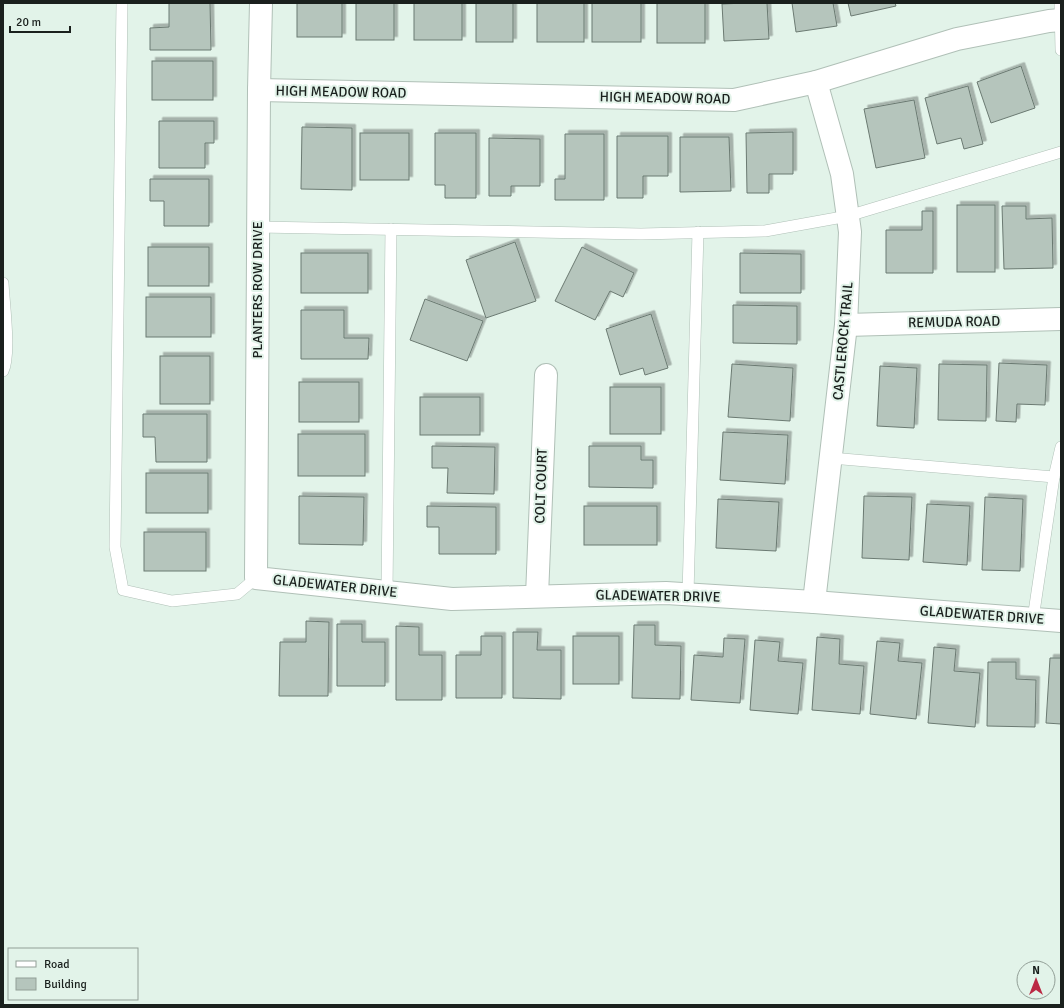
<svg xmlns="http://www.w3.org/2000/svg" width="1064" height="1008" font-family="Signika,sans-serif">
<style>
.building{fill:#b5c5bc;stroke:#6b7a72;filter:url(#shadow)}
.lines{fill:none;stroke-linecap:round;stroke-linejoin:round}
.service-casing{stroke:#b0c0b7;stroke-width:12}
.minor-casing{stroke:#b0c0b7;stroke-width:24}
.service{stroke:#fff;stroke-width:11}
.minor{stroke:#fff;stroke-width:22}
.labels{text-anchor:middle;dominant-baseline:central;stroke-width:4;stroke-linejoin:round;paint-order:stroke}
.street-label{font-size:14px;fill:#1a201d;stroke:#e2f3e9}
</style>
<defs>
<filter id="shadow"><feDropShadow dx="3.5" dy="-3.5" stdDeviation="0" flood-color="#0004"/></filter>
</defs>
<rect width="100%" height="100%" fill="#e2f3e9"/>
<g class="building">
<polygon points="169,3 210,3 211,50 150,50 150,28 169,27"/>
<rect x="297" y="3" width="45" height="34"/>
<rect x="356" y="3" width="38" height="37"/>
<rect x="414" y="3" width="48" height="37"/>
<rect x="476" y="3" width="37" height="39"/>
<rect x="537" y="3" width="47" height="39"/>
<rect x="592" y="3" width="49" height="39"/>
<rect x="657" y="3" width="48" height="40"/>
<polygon points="745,3 767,3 769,39 724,41 722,4"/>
<polygon points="792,3 833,3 837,26 796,32"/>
<polygon points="848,3 895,3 896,6 851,16"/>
<rect x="152" y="61" width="61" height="39"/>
<polygon points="1021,66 1035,108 991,123 977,82"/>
<polygon points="968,86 983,144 964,149 961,138 937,144 925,98"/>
<polygon points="914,100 925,158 876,168 864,109"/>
<polygon points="159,121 214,121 214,143 205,143 205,168 159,168"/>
<polygon points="302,127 352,128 352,190 301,189"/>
<polygon points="793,132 793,174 769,174 769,193 747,193 746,133"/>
<rect x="360" y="133" width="49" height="47"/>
<polygon points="435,133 476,133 476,198 445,198 445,185 435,185"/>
<polygon points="565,134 604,134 604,200 555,200 555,179 565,179"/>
<polygon points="617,136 668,136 668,176 643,176 643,198 617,198"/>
<polygon points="680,137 729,137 731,191 680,192"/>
<polygon points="489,138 540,139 540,186 511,186 511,196 489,196"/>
<polygon points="150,179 209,179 209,226 164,226 164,201 150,201"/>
<rect x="957" y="205" width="38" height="67"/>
<polygon points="1002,206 1026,206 1026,219 1052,218 1053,268 1004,269"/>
<polygon points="922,211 933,211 933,273 886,273 886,230 922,230"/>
<polygon points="515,242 536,301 486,318 466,260"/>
<rect x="148" y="247" width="61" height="39"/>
<polygon points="582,247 634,273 623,297 610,291 595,320 555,301"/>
<rect x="301" y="253" width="67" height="40"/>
<polygon points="740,253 801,254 801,293 740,293"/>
<rect x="146" y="297" width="65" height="40"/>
<polygon points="425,299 483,321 467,361 410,340"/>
<polygon points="733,305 797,306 797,344 733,343"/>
<polygon points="301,310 344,310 344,338 369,338 368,359 301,359"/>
<polygon points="651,314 668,368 645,375 643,368 620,375 606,329"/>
<rect x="160" y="356" width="50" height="48"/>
<polygon points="999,363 1047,365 1045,405 1017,404 1016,422 996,421"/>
<polygon points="732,364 793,368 790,421 728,417"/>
<polygon points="939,364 987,365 986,421 938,420"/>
<polygon points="880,366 917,368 914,428 877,426"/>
<rect x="299" y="382" width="60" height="40"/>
<rect x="610" y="387" width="51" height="47"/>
<rect x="420" y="397" width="60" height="38"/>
<polygon points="143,414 207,414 207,462 156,462 155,437 143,437"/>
<polygon points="723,432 788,435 785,484 720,480"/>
<rect x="298" y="434" width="67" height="42"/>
<polygon points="432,446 495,447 494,494 447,493 448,468 432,468"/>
<polygon points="589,446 641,446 641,460 653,460 653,488 589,487"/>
<rect x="146" y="473" width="62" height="40"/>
<polygon points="299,496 364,497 363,545 299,544"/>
<polygon points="864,496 912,497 909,560 862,558"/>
<polygon points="985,497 1023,499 1020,571 982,570"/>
<polygon points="718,499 779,502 776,551 716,548"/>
<polygon points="927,504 970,506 967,565 923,562"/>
<polygon points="427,506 496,507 496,554 439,554 439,527 427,527"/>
<rect x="584" y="506" width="73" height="39"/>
<rect x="144" y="532" width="62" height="39"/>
<polygon points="306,621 329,622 328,696 279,696 280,642 306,642"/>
<polygon points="337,624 362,624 362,642 385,642 385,686 337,686"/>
<polygon points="634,625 655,625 655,645 681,646 680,699 632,698"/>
<polygon points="396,626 419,627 419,655 442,655 442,700 396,700"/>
<polygon points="513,632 538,632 537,650 561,650 561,699 513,698"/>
<polygon points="481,636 502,636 502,698 456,698 456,655 481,655"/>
<rect x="573" y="636" width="46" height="48"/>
<polygon points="817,637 840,639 839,664 864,666 860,714 812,710"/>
<polygon points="724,638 745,639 740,703 691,700 694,655 723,657"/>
<polygon points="755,640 780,642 778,661 803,663 798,714 750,710"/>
<polygon points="877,641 900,643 898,661 922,663 916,719 870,714"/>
<polygon points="934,647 956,649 954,671 980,673 975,727 928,723"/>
<polygon points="1050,658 1061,658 1061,724 1046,723"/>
<polygon points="988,662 1016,662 1016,679 1036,680 1035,727 987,726"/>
</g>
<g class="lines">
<defs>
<g id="service">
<polyline points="122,3 115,547 123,590 172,601 237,594 256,578"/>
<polyline points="1060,3 1061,50"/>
<polyline points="258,227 641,234 765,231 848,216 1061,152"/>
<path d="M3 283C4 303 11 355 3 371"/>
<polyline points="831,458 1054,477"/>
<polyline points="387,592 391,229"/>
<polyline points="688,594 698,232"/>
<polyline points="1033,619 1054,477 1061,447"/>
</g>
<g id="minor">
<polyline points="261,3 259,90 256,578 452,599 666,593 814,602 1061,621"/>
<polyline points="259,90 734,100 816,82 957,39 1049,21 1061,20"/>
<polyline points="846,325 1061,319"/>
<polyline points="537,596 546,375"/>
<polyline points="814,602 846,325 850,232 842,174 816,82"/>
</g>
</defs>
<use href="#service" class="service-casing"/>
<use href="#minor" class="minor-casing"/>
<use href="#service" class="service"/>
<use href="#minor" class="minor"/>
</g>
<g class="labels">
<g class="street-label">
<text transform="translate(341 92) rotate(1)">HIGH MEADOW ROAD</text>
<text transform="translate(665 98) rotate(1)">HIGH MEADOW ROAD</text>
<text transform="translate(257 290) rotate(-90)">PLANTERS ROW DRIVE</text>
<text transform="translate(954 322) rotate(-1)">REMUDA ROAD</text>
<text transform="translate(843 341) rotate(-85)">CASTLEROCK TRAIL</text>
<text transform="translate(541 486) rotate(-88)">COLT COURT</text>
<text transform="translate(335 586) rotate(6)">GLADEWATER DRIVE</text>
<text transform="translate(658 596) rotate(1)">GLADEWATER DRIVE</text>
<text transform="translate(982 615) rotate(4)">GLADEWATER DRIVE</text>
</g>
</g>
<rect width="1064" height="1008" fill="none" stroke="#1a201d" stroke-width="8"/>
<rect x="8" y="948" width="130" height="52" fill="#e2f3e9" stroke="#929f97"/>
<rect x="16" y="961" width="20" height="6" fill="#ffffff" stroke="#929f97"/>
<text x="44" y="968" font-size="12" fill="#1a201d">Road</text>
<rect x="16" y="978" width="20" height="12" fill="#b5c5bc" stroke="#929f97"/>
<text x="44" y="988" font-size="12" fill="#1a201d">Building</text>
<g transform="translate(1036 980)"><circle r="19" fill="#e2f3e9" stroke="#929f97"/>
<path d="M0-3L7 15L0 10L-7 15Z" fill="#bb2944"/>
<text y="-6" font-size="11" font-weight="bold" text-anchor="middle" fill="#1a201d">N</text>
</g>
<path d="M10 26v6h60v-6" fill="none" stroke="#1a201d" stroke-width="2"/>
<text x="16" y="26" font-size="12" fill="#1a201d" stroke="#e2f3e9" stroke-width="3" paint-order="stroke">20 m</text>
</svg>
